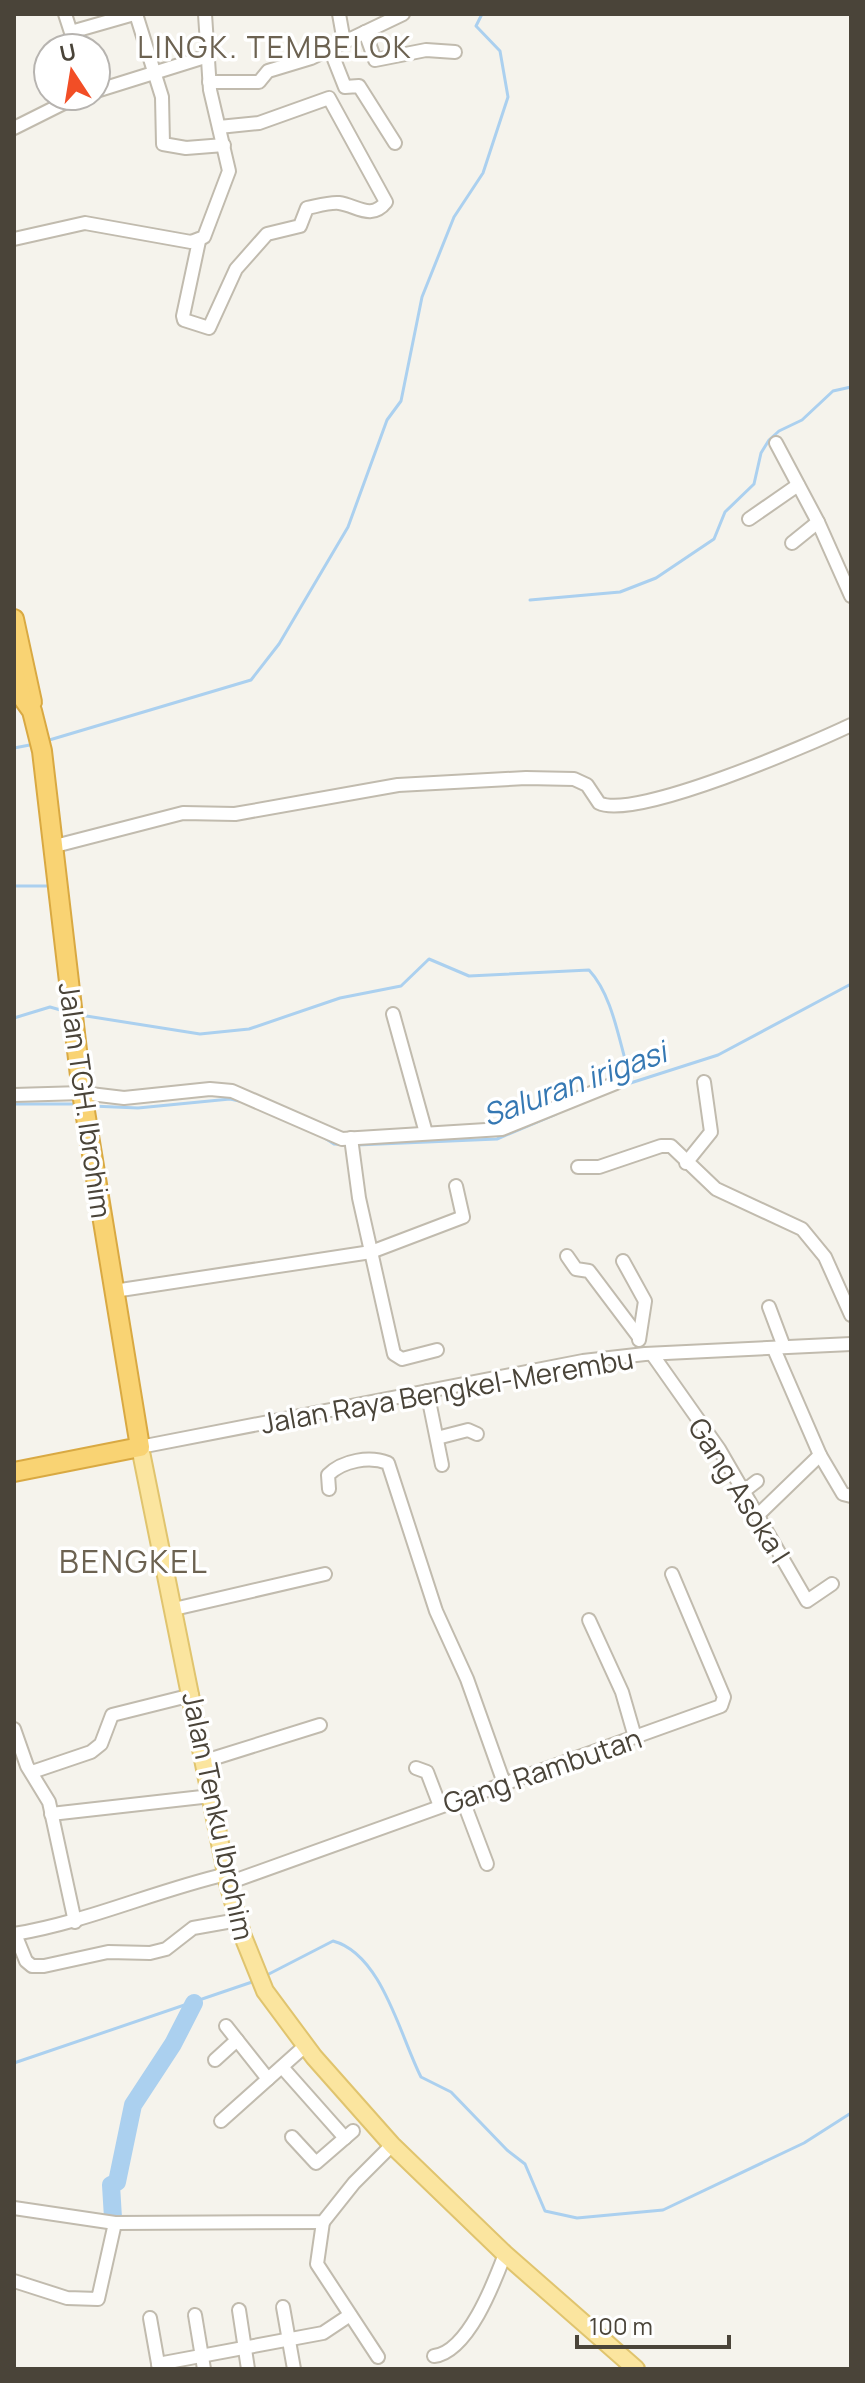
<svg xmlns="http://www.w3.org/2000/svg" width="865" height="2383" font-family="Manrope,sans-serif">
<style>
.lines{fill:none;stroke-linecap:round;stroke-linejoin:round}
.stream{stroke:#abd0ef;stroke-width:3}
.river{stroke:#abd0ef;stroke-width:18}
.minor-casing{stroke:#c1bbae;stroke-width:16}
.major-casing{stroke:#e0c46e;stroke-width:20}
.highway-casing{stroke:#d9a942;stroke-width:22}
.minor{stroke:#fff;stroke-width:12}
.major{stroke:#fbe59f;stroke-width:16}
.highway{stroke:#f9d373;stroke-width:18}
.labels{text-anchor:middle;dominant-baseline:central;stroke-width:7;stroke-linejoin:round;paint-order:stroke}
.street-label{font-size:28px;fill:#4a4439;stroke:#fff}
.neighbourhood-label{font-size:30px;letter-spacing:2px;fill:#6c6251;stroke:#fff}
.water-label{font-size:30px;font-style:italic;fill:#3578b3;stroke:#fff}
.quarter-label{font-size:32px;letter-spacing:2px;fill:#6c6251;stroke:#fff}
</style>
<rect width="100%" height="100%" fill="#f5f3ec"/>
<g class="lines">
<g class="stream">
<polyline points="530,600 620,592 656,578 714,539 725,512 754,484 761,453 769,440 779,431 802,420 833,391 851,387"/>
<polyline points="46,741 251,680 279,644 348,527 387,420 401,401 422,297 454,217 483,173 508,97 500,51 476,26 482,14"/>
<polyline points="14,748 35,744"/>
<polyline points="14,886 48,886"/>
<path d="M80 1015 200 1034 249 1029 340 998 401 986 429 959 469 976 589 970C614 997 619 1044 631 1080"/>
<polyline points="14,1018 50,1007 64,1011"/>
<polyline points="618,1087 718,1055 851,984"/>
<polyline points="14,1104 77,1104"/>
<polyline points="92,1106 138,1108 230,1099 244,1102"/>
<polyline points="574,1106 608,1092"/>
<polyline points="320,1135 334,1144 350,1145"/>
<polyline points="357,1145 497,1139 556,1114"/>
<path d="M265 1976 333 1941C382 1954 400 2036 421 2077L451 2092 507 2150 525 2164 545 2211 577 2218 663 2210 804 2143 851 2113"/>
<polyline points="14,2063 255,1981"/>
</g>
<polyline class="river" points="113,2218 111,2185 117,2182 133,2105 173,2044 194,2003"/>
<defs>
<g id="minor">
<polyline points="65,14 76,48"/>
<polyline points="136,14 162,97 163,144 186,148 224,145"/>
<polyline points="339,14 344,42"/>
<polyline points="71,32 134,14"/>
<polyline points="365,32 375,60 426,50 455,52"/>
<polyline points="330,49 345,87 359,86 395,143"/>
<polyline points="209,82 259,82 268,71 311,58 403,14"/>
<polyline points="96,91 208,56"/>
<polyline points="14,128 78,96"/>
<polyline points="14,239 85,223 191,242 204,237 229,171 210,90 205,14"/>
<path d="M199 241 183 316 184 320 209 328 236 269 267 234 300 226 307 208C317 206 330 202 339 203 356 205 371 221 386 202L329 98 259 123 219 127"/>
<polyline points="776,443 818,522 851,596"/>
<polyline points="749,519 798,485"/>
<polyline points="792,543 818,522"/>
<path d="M55 846 183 813 235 814 398 785 526 778 574 779 587 785 599 803C634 821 811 744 851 725"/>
<polyline points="393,1014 426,1133"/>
<polyline points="14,1095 82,1093 124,1098 210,1089 232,1091 342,1139 502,1129 616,1083"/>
<polyline points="351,1138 359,1198 394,1354 402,1359 437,1350"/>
<polyline points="686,1163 711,1132 704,1082"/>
<polyline points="578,1167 599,1167 661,1146 671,1146 716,1189 802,1229 825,1257 851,1315"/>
<polyline points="567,1256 576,1269 589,1271 638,1336"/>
<polyline points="623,1261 645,1301 639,1340"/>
<polyline points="114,1291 371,1252 463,1217 456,1186"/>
<polyline points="769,1307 784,1347"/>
<polyline points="652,1354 719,1449 807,1601 832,1584"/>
<polyline points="427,1391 442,1465"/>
<polyline points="437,1438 468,1430 477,1434"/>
<polyline points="140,1447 583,1361 645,1354 851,1344"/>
<polyline points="820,1455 843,1494 851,1496"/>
<path d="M329 1489 328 1475C343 1460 370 1456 388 1463L436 1611 467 1679 504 1783"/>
<polyline points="744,1491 757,1481"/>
<polyline points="758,1515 820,1455 774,1349"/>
<polyline points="174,1609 325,1574"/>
<polyline points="589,1620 622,1692 635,1737"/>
<polyline points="14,1729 27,1766 49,1802 75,1922"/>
<polyline points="205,1761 320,1725"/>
<polyline points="416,1768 427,1772 440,1806"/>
<polyline points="32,1772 91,1752 101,1744 112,1715 192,1695"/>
<polyline points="462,1798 487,1864"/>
<polyline points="51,1814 211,1796"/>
<polyline points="228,1883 721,1706 724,1697 672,1574"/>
<path d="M14 1934C87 1922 154 1891 227 1874"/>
<polyline points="15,1934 26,1961 32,1966 44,1966 108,1952 150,1953 166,1949 193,1928 238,1920"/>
<polyline points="226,2026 268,2079"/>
<polyline points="215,2060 237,2040"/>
<polyline points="282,2067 345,2138"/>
<polyline points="221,2121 305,2046"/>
<polyline points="292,2137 316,2163 353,2131"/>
<polyline points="14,2208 115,2223"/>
<polyline points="323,2222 317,2264 378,2357"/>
<polyline points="14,2281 67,2298 98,2299 115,2223 323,2222 354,2183 392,2145"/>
<polyline points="283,2307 294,2369"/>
<polyline points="239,2310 248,2369"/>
<polyline points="195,2315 204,2369"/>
<polyline points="150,2318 159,2369"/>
<path d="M434 2356C468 2352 494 2283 505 2254"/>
<polyline points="158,2364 323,2333 350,2315"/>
</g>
<polyline id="major" points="140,1447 228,1883 242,1934 265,1991 314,2057 392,2145 505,2254 636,2369"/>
<g id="highway">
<polyline points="14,619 32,702"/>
<polyline points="14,674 22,697 32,711 42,751 82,1093 140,1447 14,1472"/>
</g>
</defs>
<use href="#minor" class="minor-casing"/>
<use href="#major" class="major-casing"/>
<use href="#highway" class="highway-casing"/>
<use href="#minor" class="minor"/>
<use href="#major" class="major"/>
<use href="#highway" class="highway"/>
</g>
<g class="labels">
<g class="street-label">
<text transform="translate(86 1100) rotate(82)">Jalan TGH. Ibrohim</text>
<text transform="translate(447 1390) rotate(-10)">Jalan Raya Bengkel-Merembu</text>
<text transform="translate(740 1490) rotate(58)">Gang Asoka I</text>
<text transform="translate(542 1770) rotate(-19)">Gang Rambutan</text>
<text transform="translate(219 1816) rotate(78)">Jalan Tenku Ibrohim</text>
</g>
<g class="neighbourhood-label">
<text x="275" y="46">LINGK. TEMBELOK</text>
</g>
<g class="water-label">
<text transform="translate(574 1083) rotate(-20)">Saluran irigasi</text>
</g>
<g class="quarter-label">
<text x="134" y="1561">BENGKEL</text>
</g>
</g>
<rect width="865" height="2383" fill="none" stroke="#4a4439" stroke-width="32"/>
<g transform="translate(72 72) rotate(348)"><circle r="38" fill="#ffffff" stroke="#b7b4b0" stroke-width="2"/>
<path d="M0-6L14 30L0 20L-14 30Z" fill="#f24e26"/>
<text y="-12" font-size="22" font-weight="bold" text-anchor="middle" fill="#4a4439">U</text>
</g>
<path d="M577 2335v12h152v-12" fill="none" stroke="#4a4439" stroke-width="4"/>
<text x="589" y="2335" font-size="24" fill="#4a4439" stroke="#ffffff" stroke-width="6" paint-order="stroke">100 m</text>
</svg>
